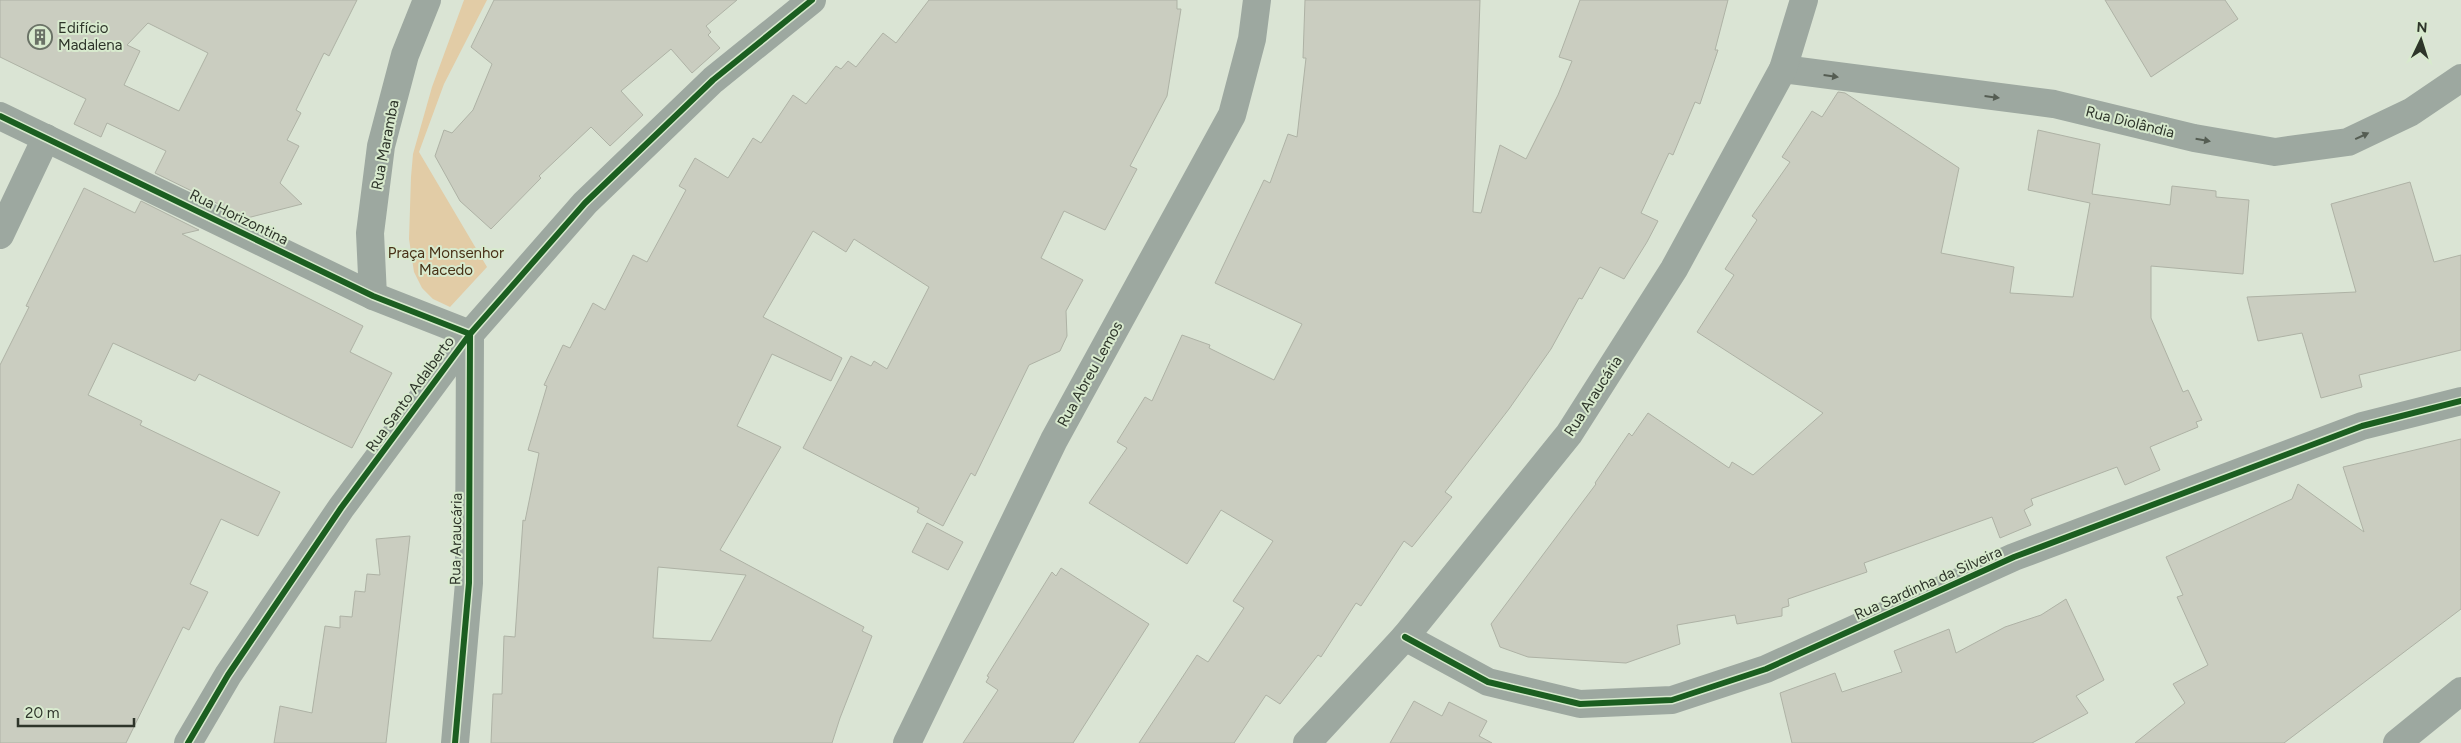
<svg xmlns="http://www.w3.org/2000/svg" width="2461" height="743" font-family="Figtree,sans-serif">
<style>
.green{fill:#e2cca6}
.building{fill:#cacdc0;stroke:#aeb2a5;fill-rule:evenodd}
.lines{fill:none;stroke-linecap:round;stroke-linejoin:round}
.minor{stroke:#9da8a0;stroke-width:28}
.cycleway-casing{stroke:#d8eace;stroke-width:9}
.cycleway{stroke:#1b5e20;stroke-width:6}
.oneway{fill:#555d53}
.labels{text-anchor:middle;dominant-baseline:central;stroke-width:4;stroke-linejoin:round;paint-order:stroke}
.poi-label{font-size:15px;fill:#2e352a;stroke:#d8eace;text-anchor:start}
.street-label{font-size:15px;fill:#2e352a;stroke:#d8eace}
.park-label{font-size:15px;fill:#483217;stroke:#d8eace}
</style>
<rect width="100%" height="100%" fill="#dae4d4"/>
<polygon class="green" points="464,0 487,0 444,84 419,152 487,267 450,307 433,299 422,288 414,272 409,239 411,177 413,154 432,87"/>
<g class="building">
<path d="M0 0H357L329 56 324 53 296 110 301 113 287 140 299 146 280 183 302 204 247 218 155 173 166 151 107 123 101 137 74 124 86 99 0 57ZM148 23 208 53 179 111 124 85 140 51 127 45Z"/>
<polygon points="494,0 737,0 706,26 711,32 708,35 720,48 692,73 671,49 621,91 643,115 610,146 591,127 539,176 541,178 491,229 460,201 435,156 444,130 452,133 473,110 492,64 471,47"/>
<path d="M929 0H1177V9H1181L1167 96 1130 166 1137 169 1105 230 1064 211 1041 258 1083 280 1066 311 1067 336 1060 351 1029 365 975 476 971 473 943 526 917 512 919 508 803 448 851 356 871 366 874 361 887 369 929 287 854 239 846 252 813 231 763 317 842 358 831 381 772 354 737 426 781 447 720 550 864 627 862 631 872 636 840 718 832 743H491L493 694H502L504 636 515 637 523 520 525 521 539 453 528 450 547 386 544 385 563 345 570 348 593 303 605 310 633 255 647 262 686 190 679 186 695 158 728 178 753 138 761 143 793 95 806 104 836 66 841 69 848 61 856 67 883 33 896 43ZM658 567 746 575 711 641 653 638Z"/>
<polygon points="1305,0 1480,0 1473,212 1481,213 1500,145 1526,159 1558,95 1572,61 1559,57 1580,0 1728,0 1715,50 1718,50 1700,104 1695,102 1673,155 1669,153 1641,213 1658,221 1647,242 1624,279 1600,267 1582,299 1579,298 1551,349 1509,409 1445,492 1452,497 1412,547 1404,541 1361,606 1356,603 1321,657 1318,655 1280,704 1266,695 1234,743 1139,743 1197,655 1208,662 1244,608 1233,601 1273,541 1221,510 1187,564 1089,503 1127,448 1117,442 1145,397 1152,401 1182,335 1210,345 1209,348 1274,380 1302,324 1215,283 1264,180 1270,183 1288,134 1297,137 1306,58 1303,58"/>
<polygon points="2105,0 2225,0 2238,19 2151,77"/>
<polygon points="1838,92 1845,93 1959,168 1941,253 2014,267 2010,293 2073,297 2090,203 2028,190 2038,130 2100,144 2092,194 2170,205 2172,186 2216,191 2216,197 2249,200 2243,274 2151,266 2151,318 2183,392 2188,390 2202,420 2196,422 2198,427 2150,447 2160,470 2125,485 2117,467 2031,499 2033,505 2024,510 2031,525 2000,538 1992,517 1864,563 1867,572 1788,599 1789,606 1782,608 1782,616 1737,624 1735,615 1677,625 1680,644 1626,663 1528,657 1500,647 1491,624 1596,484 1595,483 1629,433 1632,436 1648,413 1729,468 1732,462 1753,475 1823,413 1697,332 1734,275 1725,269 1757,220 1752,216 1790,162 1782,157 1812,111 1822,117"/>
<polygon points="2410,182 2434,262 2461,255 2461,350 2359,375 2362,387 2321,398 2302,333 2258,341 2247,297 2356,292 2331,204"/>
<polygon points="84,188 135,213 141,201 199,230 182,234 363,326 350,352 392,373 352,448 199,374 195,381 113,343 88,395 142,421 140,425 280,492 258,536 221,519 190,584 208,592 189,630 183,627 126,743 0,743 0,365 29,307 26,306"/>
<polygon points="2461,439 2461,609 2284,743 2135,743 2185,703 2173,684 2208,665 2177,597 2183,595 2166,557 2292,499 2298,484 2364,532 2343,467"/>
<polygon points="927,523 963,542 948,570 912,552"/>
<polygon points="410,536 386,743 274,743 280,706 312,713 325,626 340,628 340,616 352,617 355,591 365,592 367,574 380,575 376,539"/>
<polygon points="1061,568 1149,624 1073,743 963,743 998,690 986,682 989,677 987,676 1052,572 1056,576"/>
<polygon points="2066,599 2104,680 2076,696 2088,713 2032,743 1792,743 1780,693 1835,673 1842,692 1902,672 1894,651 1949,629 1956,653 2005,627 2041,615"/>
<polygon points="1414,701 1442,716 1449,702 1487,721 1479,736 1492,743 1390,743"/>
</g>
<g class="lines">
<g class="minor">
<polyline points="1783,69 2054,104 2194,138 2275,152 2348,142 2411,112 2461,78"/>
<polyline points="0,116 373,296 470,334 469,583 455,743"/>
<polyline points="0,235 46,138"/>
<polyline points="373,296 370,233 381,146 405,55 427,0"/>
<polyline points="1405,637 1488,682 1580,704 1672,700 1766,669 2014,557 2362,426 2461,401"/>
<polyline points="188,743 228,675 341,508 470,334 585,203 713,80 812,0"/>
<polyline points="907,743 1054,440 1232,115 1252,39 1257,0"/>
<polyline points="1307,743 1405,637 1569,434 1674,269 1783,69 1804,0"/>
<polyline points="2397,743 2461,691"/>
</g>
<defs>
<g id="cycleway">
<polyline points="0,116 373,296 470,334 469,583 455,743"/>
<polyline points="1405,637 1488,682 1580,704 1672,700 1766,669 2014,557 2362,426 2461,401"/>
<polyline points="188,743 228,675 341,508 470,334 585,203 713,80 812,0"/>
</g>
</defs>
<use href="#cycleway" class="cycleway-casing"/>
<use href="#cycleway" class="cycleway"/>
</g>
<defs><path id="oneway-solid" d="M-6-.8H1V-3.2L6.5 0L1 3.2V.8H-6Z" transform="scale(1.25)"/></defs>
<g class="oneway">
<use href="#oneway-solid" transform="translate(1831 76) rotate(8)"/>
<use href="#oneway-solid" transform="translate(1992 97) rotate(7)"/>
<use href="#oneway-solid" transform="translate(2362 136) rotate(-25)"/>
<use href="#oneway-solid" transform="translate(2203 140) rotate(10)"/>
</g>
<defs>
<symbol id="building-ring" viewBox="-11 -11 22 22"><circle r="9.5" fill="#d8eace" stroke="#6a7266" stroke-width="1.5"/><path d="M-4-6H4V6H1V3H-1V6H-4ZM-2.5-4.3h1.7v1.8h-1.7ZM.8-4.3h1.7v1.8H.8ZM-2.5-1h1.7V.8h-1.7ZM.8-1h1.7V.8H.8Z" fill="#6a7266"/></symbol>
</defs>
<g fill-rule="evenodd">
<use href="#building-ring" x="26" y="23" width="28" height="28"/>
</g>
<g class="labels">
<g class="poi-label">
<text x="58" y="28">Edifício<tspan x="58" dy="17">Madalena</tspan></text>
</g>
<g class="street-label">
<text transform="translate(2130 122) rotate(14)">Rua Diolândia</text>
<text transform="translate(385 145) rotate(-79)">Rua Maramba</text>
<text transform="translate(239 217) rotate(26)">Rua Horizontina</text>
<text transform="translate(1090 374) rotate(-61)">Rua Abreu Lemos</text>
<text transform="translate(410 394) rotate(-54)">Rua Santo Adalberto</text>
<text transform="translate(1593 396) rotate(-57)">Rua Araucária</text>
<text transform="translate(456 539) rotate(-89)">Rua Araucária</text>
<text transform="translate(1928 583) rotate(-24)">Rua Sardinha da Silveira</text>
</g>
<g class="park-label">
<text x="446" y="253">Praça Monsenhor<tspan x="446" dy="17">Macedo</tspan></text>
</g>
</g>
<g transform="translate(2421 40) rotate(4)" stroke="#d8eace" stroke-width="4" paint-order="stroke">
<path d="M0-4L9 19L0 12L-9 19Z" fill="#2e352a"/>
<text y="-8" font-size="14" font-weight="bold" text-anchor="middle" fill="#2e352a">N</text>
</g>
<path d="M18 718v8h116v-8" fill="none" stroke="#2e352a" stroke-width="2.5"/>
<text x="25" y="718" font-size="15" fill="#2e352a" stroke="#d8eace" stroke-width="4" paint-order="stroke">20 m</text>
</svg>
